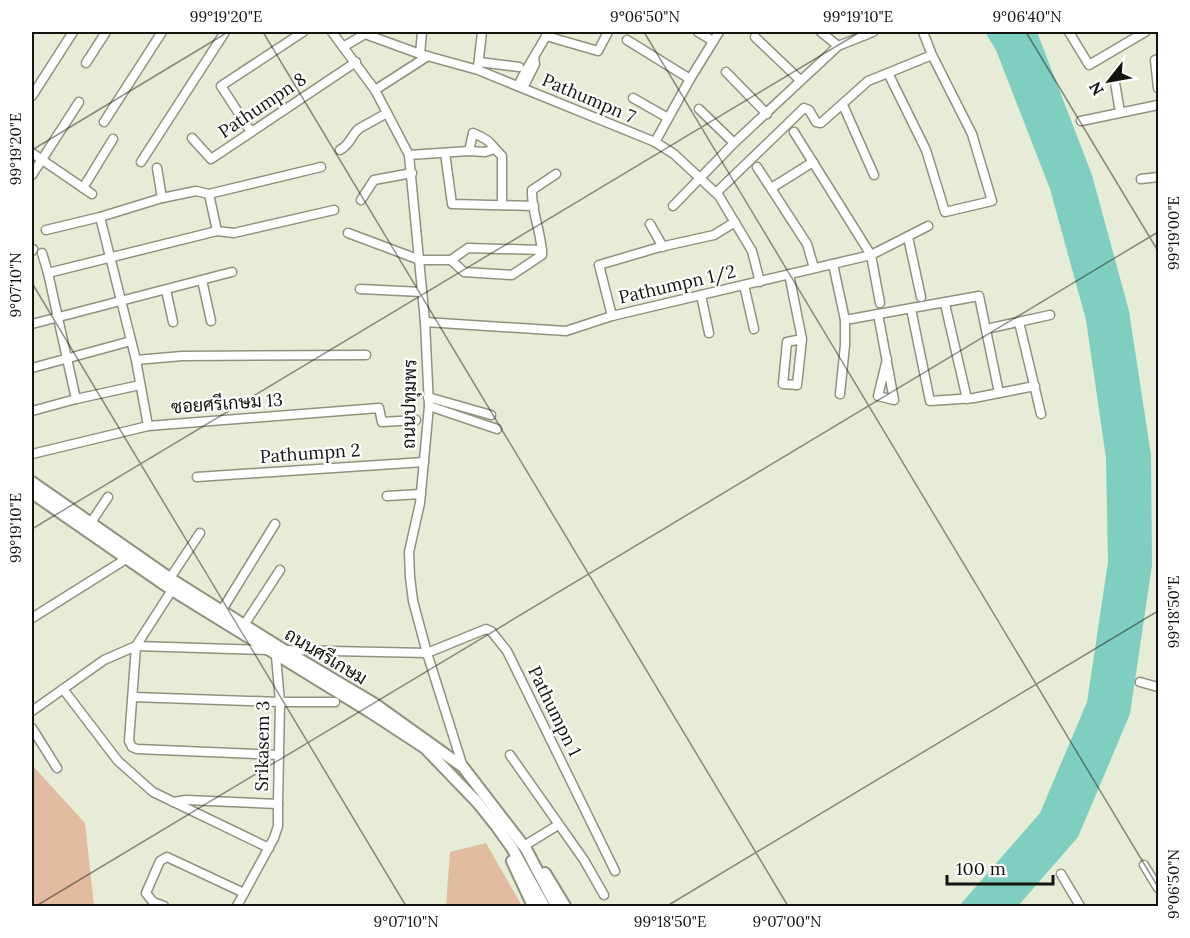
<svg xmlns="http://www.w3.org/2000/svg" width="1190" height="938" font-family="Lora,Sarabun,serif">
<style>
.green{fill:#e2bca1}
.water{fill:#7fcfc1}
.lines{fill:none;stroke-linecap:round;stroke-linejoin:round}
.minor-casing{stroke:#8d937e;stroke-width:11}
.major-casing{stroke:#8d937e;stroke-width:14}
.minor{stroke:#fff;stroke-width:8}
.major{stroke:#fff;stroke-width:10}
.ticks{fill:none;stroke:#12140d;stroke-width:1.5;stroke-opacity:0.45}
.labels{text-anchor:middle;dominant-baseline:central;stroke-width:4.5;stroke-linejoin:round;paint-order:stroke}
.street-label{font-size:18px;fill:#12140d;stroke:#fff}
.neatline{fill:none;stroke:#12140d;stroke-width:2}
.ticks-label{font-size:15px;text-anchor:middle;fill:#12140d}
</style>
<rect width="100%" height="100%" fill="#e6ecd6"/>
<g class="green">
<polygon points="32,765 85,823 94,906 32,906"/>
<polygon points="486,843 522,906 446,906 450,852"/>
</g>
<polygon class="water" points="985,32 1037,32 1092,175 1129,311 1151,455 1152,565 1130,714 1078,837 1018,906 959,906 1040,813 1087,702 1108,562 1106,458 1086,320 1050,189 996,50"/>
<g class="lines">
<defs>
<g id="minor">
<polyline points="332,32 375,90 409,155 425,322 429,406 420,503 409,552 410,577 413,601 427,653 463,767"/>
<polyline points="698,32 713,41"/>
<polyline points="821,32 838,46"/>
<polyline points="923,32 932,55 972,134 992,201 945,212 926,150 888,73 932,55"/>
<polyline points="1069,32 1089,65 1145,32"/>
<polyline points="755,37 800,80"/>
<polyline points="627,40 690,79"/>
<polyline points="343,47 365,34 420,54 478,70 655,142 674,154 719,196 752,251 760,282"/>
<polyline points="420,54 422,32"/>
<polyline points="1158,59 1155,60 1158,88"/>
<polyline points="479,62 519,67"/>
<polyline points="86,63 106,32"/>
<polyline points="478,67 482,32"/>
<polyline points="726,72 767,114"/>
<polyline points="1114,77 1120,112"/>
<path d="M518 86C526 68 537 53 546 36L598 51 608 32"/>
<polyline points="523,88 535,64 534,58"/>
<polyline points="375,90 428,56"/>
<polyline points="32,96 73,32"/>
<polyline points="633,98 668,118"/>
<polyline points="843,105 874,175"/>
<polyline points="699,109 734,143"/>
<polyline points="1081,121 1158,105"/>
<polyline points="104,122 162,32"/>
<polyline points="251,132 221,86 303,32"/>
<polyline points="794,132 871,255 880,303"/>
<polyline points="192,138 211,159 356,62"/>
<polyline points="655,142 690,79 719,32"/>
<path d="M340 150C353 142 350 135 360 128L387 113"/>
<path d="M469 151 473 133C492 141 489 143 502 156V205"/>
<polyline points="32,153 92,194"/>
<polyline points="445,153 452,204 534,206"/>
<polyline points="409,155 469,151 485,152 495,149"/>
<polyline points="141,162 225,32"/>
<polyline points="757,167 807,244 814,268"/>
<polyline points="157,168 162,198"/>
<polyline points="32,175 79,102"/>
<polyline points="1141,179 1158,177"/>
<polyline points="773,187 813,162"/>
<polyline points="83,188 113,139"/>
<polyline points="716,193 804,108 809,110 816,122 821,123 868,81 888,73"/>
<polyline points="209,194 217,231"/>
<polyline points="361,200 374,180 412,173"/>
<polyline points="673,206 734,143 838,46 873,32"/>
<polyline points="100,217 136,360 148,426"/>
<polyline points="650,224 663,247"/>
<polyline points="46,230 100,217 162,198 196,191 209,194 321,167"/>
<polyline points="348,233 420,260 451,260 468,248 542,250"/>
<polyline points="908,237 921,297"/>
<polyline points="32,251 33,249"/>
<polyline points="42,253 48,273 76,399"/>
<path d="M451 260 464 272 512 275 542 255C542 233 531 212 532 190L556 174"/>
<polyline points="833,264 845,320 845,345 840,394"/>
<polyline points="48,273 217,231 234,233 334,210"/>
<polyline points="789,274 802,339 797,385 783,384 787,342 802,339"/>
<polyline points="202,280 211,321"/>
<polyline points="744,285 754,329"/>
<polyline points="360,289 422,292"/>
<polyline points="166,290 173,322"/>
<polyline points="701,295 709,333"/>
<polyline points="945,304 967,399"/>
<polyline points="878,314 894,400 878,396 887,359"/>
<polyline points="612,316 599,265 660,247 714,235 735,222"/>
<polyline points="845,320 979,296 999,393 974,398 930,401 911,309"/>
<polyline points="425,322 566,331 612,316 871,255 928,226"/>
<polyline points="1019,322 1041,414"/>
<polyline points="32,324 232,272"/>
<polyline points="986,329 1050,315"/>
<polyline points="136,360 182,356 366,355"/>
<polyline points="32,368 131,341"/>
<polyline points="999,393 1035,386"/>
<polyline points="428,397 491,415"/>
<polyline points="429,406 497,429"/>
<polyline points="32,411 76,399 140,385"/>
<polyline points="32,454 148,426 379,408 382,422 416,420"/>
<polyline points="197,477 424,462"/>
<polyline points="387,496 421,494"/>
<polyline points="90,524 108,497"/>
<polyline points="170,578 200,533"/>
<polyline points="222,610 275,524"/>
<polyline points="32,618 126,559"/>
<polyline points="244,625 280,570"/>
<polyline points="267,650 136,646 129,741 132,747 137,749 279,755"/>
<polyline points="285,650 427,653 486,629 491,631 507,651 615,871"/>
<polyline points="1140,682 1158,687"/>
<polyline points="63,689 118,761 153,792 269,848"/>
<polyline points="133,697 280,702 335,702"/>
<polyline points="32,711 104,660 136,646 172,590"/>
<polyline points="32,728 57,768"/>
<polyline points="510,755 584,860 604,895"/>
<polyline points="173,802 186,800 278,804 280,702 276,656"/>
<polyline points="524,846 558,825"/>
<polyline points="1144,865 1158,888"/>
<polyline points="1061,874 1080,906"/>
<polyline points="164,906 153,902 146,893 160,861 167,857 244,893"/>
<polyline points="237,906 274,838 278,826 278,804"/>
</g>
<g id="major">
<polyline points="32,482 174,581 284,650 375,704 463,767 526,849 556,906"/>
<polyline points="32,493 172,590 370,712 425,748 477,802 497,827 512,848 544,906"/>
<polyline points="512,861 533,906"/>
<polyline points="545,873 565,906"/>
</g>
</defs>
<use href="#minor" class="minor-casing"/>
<use href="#major" class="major-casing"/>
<use href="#minor" class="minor"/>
<use href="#major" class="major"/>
</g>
<path class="ticks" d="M263 32 788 906M644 32 1158 887M1026 32 1158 251M32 150 228 32M32 283 406 906M32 529 860 32M36 906 1158 232M667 906 1158 611"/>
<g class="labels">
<g class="street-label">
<text transform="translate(589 98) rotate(23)">Pathumpn 7</text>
<text transform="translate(262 105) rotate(-34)">Pathumpn 8</text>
<text transform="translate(677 284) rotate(-13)">Pathumpn 1/2</text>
<text transform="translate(227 403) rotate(-4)">ซอยศรีเกษม 13</text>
<text transform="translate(409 404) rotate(-89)">ถนนปทุมพร</text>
<text transform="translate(310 453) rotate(-4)">Pathumpn 2</text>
<text transform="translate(326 656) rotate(31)">ถนนศรีเกษม</text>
<text transform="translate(555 711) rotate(64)">Pathumpn 1</text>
<text transform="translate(262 746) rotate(-89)">Srikasem 3</text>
</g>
</g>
<rect width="1190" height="938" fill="none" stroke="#ffffff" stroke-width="66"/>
<g transform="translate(1109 81) rotate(239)" stroke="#ffffff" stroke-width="4.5" paint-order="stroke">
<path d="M0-4.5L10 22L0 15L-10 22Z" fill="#12140d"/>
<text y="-9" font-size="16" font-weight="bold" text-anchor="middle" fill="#12140d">N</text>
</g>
<path d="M947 875v9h106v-9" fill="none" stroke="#12140d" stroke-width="3"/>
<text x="956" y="875" font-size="18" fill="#12140d" stroke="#ffffff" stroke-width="4.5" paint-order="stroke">100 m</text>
<rect x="33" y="33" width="1124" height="872" class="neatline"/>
<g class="ticks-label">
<text x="226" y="22">99°19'20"E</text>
<text x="645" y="22">9°06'50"N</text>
<text x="858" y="22">99°19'10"E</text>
<text x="1027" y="22">9°06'40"N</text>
<text transform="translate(16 149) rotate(-90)" y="5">99°19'20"E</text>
<text transform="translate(1174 233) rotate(-90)" y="5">99°19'00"E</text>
<text transform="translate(16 285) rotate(-90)" y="5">9°07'10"N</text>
<text transform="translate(16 528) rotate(-90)" y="5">99°19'10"E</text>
<text transform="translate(1174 612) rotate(-90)" y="5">99°18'50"E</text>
<text transform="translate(1174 884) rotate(-90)" y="5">9°06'50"N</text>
<text x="406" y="927">9°07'10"N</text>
<text x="670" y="927">99°18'50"E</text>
<text x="787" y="927">9°07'00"N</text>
</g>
</svg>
